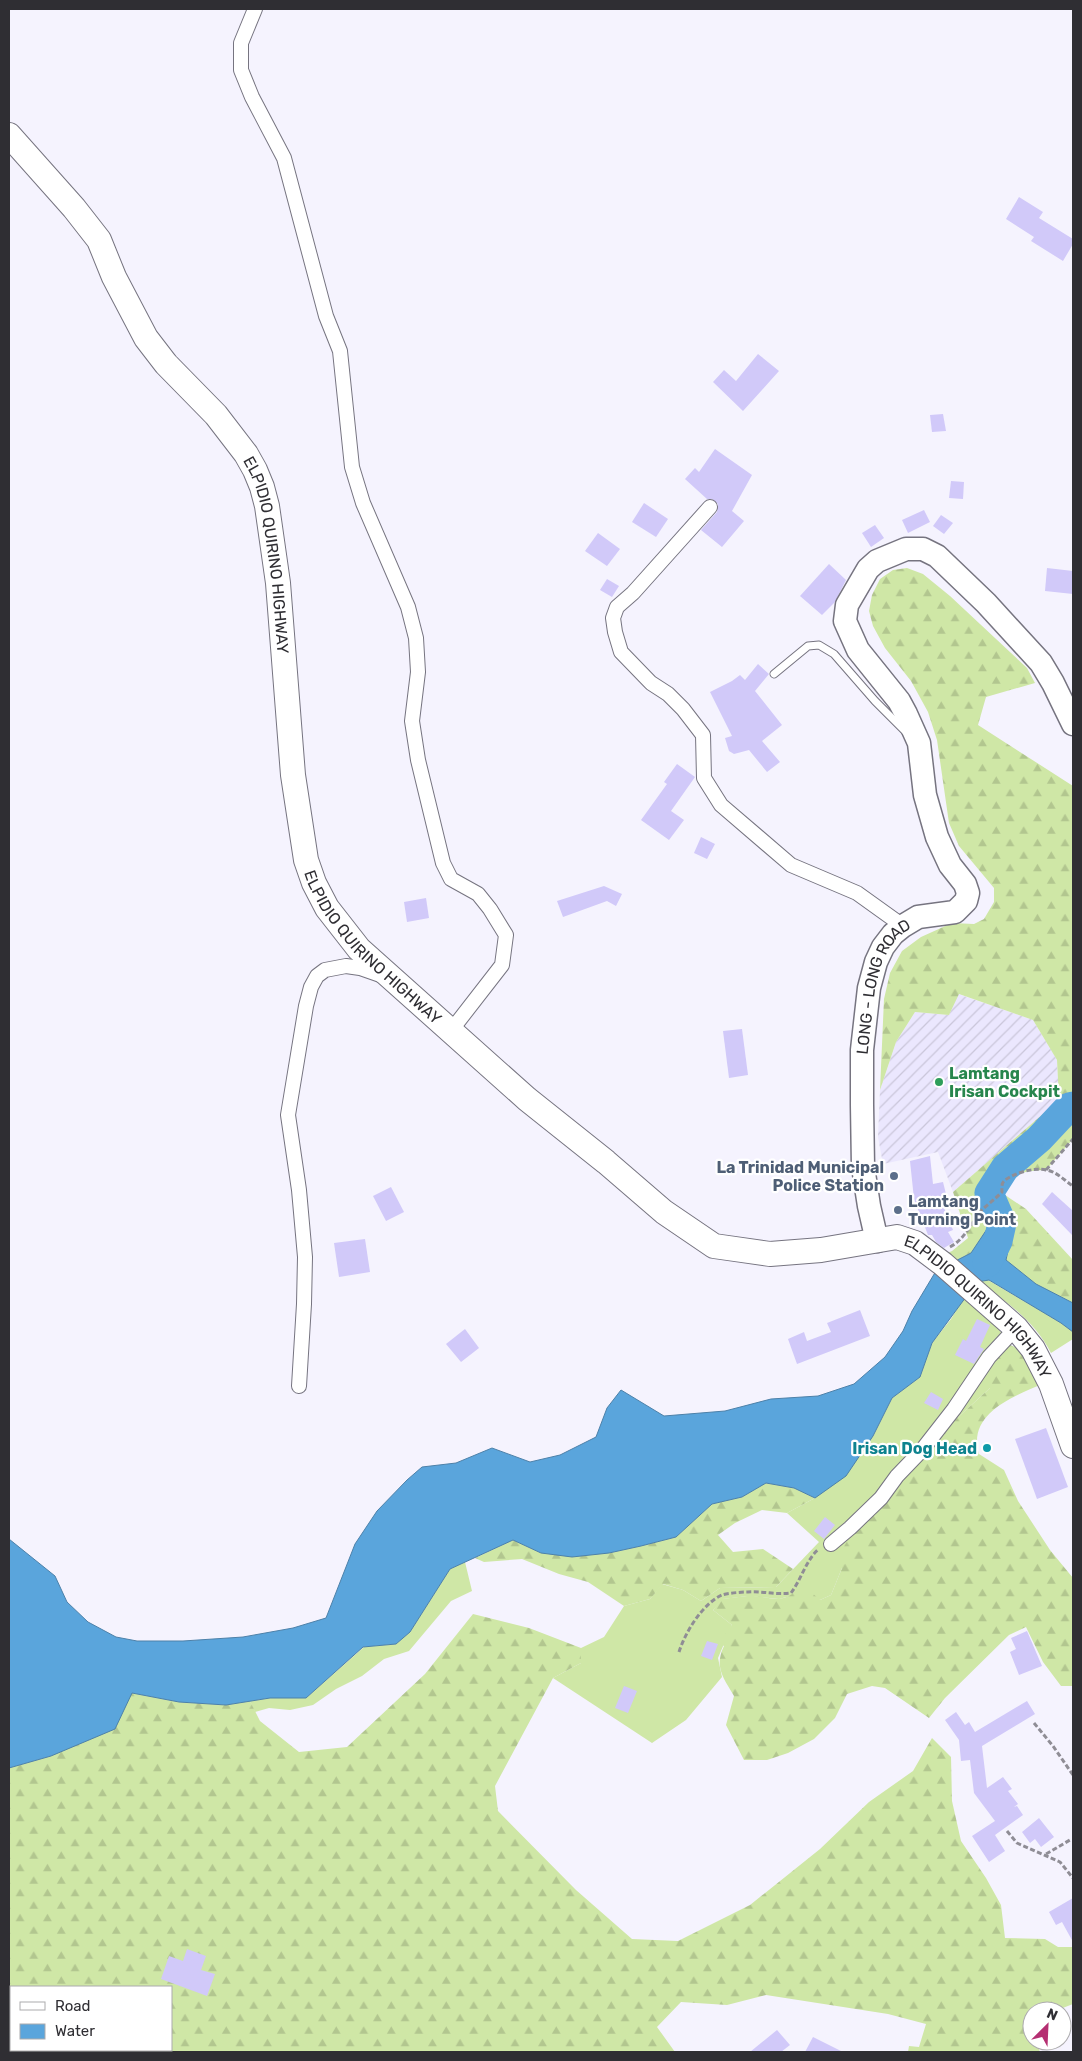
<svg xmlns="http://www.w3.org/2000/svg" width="1082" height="2061" font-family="Rubik,sans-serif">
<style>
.industrial{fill:url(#industrial-furrows)}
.grass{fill:#cfe7a6}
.forest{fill:url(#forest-firs);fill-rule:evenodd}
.water{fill:#5aa5dc;stroke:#4d81a9}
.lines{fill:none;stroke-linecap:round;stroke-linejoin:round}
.river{stroke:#5aa5dc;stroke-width:29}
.building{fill:#d1c9f9}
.service-casing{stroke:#767480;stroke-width:9}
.minor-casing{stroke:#767480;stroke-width:16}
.primary-casing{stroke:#767480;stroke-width:25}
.trunk-casing{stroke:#767480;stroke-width:26}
.path{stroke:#8f8d95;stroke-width:3;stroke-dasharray:5 2.5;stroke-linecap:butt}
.service{stroke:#fff;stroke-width:7}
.minor{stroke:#fff;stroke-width:14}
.primary{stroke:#fff;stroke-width:22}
.trunk{stroke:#fff;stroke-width:24}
.leisure-dot{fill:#2e9e5b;stroke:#fff;stroke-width:2}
.service-dot{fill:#5c6f8a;stroke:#fff;stroke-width:2}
.culture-dot{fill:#0f9aa8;stroke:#fff;stroke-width:2}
.labels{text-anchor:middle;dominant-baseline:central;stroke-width:4.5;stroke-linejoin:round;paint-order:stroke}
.street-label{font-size:16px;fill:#2f2e33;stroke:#fff}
.leisure-label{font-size:16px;font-weight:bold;fill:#27864d;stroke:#fff;text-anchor:start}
.service-label{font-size:16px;font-weight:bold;fill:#4e5e75;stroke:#fff;text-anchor:end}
.culture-label{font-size:16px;font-weight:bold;fill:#0d838f;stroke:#fff;text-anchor:end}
</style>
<defs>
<pattern id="industrial-furrows" width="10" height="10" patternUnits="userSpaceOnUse" patternTransform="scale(1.25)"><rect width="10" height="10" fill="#ebe7fe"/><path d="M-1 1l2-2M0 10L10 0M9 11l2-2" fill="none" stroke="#cac6da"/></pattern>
<pattern id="forest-firs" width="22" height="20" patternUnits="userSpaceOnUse" patternTransform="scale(1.25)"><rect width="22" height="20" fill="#cfe7a6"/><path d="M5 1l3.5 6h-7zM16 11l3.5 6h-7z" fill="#b2c68f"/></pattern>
</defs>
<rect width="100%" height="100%" fill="#f5f3fe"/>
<polygon class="industrial" points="958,994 1033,1020 1057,1060 1059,1100 953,1192 938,1152 883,1164 878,1137 880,1090 896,1042 915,1012 949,1015"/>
<g class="grass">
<path d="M988 1280 1061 1323 1073 1332V1339L1051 1353C1035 1322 1006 1300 977 1282Z"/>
<polygon points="965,1296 990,1315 1008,1344 990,1388 954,1421 927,1453 842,1568 831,1595 820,1600 794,1595 779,1599 748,1596 723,1599 713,1610 732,1625 718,1658 722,1677 686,1720 652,1743 553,1678 581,1663 581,1648 604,1637 624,1606 650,1599 662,1584 683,1590 701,1601 720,1588 776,1587 819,1542 787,1513 815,1498 873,1436 892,1398 920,1377 932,1343 951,1319"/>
<polygon points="465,1562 472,1591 451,1601 409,1651 384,1659 362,1676 336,1689 313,1705 290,1710 269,1708 255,1712 250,1701 270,1698 306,1698 364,1647 396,1644 410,1632 450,1569"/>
</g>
<g class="forest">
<path d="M907 568 923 574 950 596 1027 668 1035 683 986 697 978 725 1073 786V1139L1046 1170C1032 1170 1001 1173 1002 1193L1026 1209 1073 1260V1303L1036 1284 1006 1260 1011 1237 987 1229 971 1253 953 1262 943 1255 952 1251 968 1238 953 1192 1059 1100 1057 1060 1033 1020 959 994 949 1015 915 1012 896 1042 880 1090 884 999 890 973 902 951 921 937 952 923 974 924 984 919 994 902V888L959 846 949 823 937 740 928 712 911 681 885 648 873 626 869 611 872 595 880 579 893 570Z"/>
<path d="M1008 1344 1024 1351 1042 1384C1012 1397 967 1414 979 1454L1004 1470 1018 1501 1050 1550 1073 1578V1686H1061L1043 1662 1026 1627 1009 1635 945 1698 929 1718 885 1688 872 1686 847 1694 835 1718 814 1739 788 1753 767 1760H744L726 1725 734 1696C723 1677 714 1667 724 1646L719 1643 732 1625 713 1610 722 1599C730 1598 739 1597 747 1596 771 1595 784 1608 802 1584L820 1600 831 1595 842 1568 838 1557 853 1531 900 1479 927 1453 954 1421 990 1388 983 1377 991 1360Z"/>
<polygon points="766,1483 794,1488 815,1498 787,1513 762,1510 735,1523 718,1535 733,1552 763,1549 793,1569 776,1587 720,1588 701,1601 683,1590 663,1584 650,1599 624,1606 588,1582 559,1574 522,1559 484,1562 475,1558 513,1540 541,1553 609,1553 641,1546 676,1537 712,1504 742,1497"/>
<path d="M473 1614 529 1628 581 1648V1663L553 1678 495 1786 498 1811 576 1890 632 1939 678 1941 750 1905 820 1849 869 1802 913 1771 932 1738 951 1757 952 1801 961 1841 986 1878 1001 1905 1005 1938 1045 1939 1058 1947H1073V2004L1055 2011H1032V2041H1036L1040 2052H908L909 2046 919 2047 926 2024 888 2014 766 1995 727 2005 681 2002 657 2027 675 2052H9V1768L51 1756 132 1693 179 1702 226 1705 250 1701 260 1721 299 1752 347 1747 425 1674ZM11 1987H171V2050H11Z"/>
</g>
<polygon class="water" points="987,1229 1011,1237 1006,1260 1036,1284 1073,1303 1073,1332 1061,1323 989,1280 977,1282 932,1343 920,1377 892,1398 873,1436 846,1476 815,1498 794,1488 766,1483 742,1497 712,1504 676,1537 641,1546 609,1553 572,1557 541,1553 513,1540 450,1569 410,1632 396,1644 363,1647 306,1698 270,1698 226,1705 179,1702 132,1693 115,1729 51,1756 9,1768 9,1539 55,1576 67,1602 88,1622 116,1637 137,1641 183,1641 243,1637 293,1628 326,1618 355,1544 377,1511 407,1480 422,1467 456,1463 492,1448 530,1462 560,1455 596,1437 607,1408 621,1390 664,1416 725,1411 771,1399 818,1396 854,1384 885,1357 903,1331 912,1311 936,1271 971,1253"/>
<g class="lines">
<polyline class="river" points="987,1263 998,1241 1002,1223 989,1193 1005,1168 1039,1139 1069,1107 1073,1106"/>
</g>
<g class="building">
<polygon points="1019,197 1043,212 1039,218 1073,239 1073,244 1063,261 1031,241 1034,237 1006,219"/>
<polygon points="758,354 779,371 743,411 713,382 724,370 736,381"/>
<polygon points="943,414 946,431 932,432 930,415"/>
<polygon points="715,449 752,475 732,511 744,521 722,547 701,530 717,512 718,504 712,499 707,499 685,479 695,468 699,472"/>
<polygon points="951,481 964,482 963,499 949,498"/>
<polygon points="644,503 668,519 656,537 632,522"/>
<polygon points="924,510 930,522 908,533 902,520"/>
<polygon points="941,515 953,523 944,534 933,526"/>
<polygon points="875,525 884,538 871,547 862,533"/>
<polygon points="598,533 620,549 607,566 585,551"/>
<polygon points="829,564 846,580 835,602 822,615 800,596"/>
<polygon points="1047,568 1073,571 1073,594 1045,591"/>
<polygon points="607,579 619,586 612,597 600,590"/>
<polygon points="758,664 769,674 755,691 782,725 762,741 780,762 767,772 749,750 734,754 729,751 725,738 732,736 710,692 732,681 740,675 745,680"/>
<polygon points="677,764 695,777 671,811 684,820 669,840 641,820 667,784 664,782"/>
<polygon points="701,837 715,844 707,859 694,853"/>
<polygon points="604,886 622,894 616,906 607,901 563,917 557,901"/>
<polygon points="426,898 429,918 407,922 404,902"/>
<polygon points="742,1029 748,1075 729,1078 723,1031"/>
<polygon points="930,1156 933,1184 943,1182 948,1202 942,1203 953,1230 948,1232 954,1242 944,1248 936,1242 932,1235 928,1235 914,1199 910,1161"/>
<polygon points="391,1187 404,1212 386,1221 373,1196"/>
<polygon points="1052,1192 1073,1211 1073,1236 1042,1204"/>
<polygon points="365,1239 370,1272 339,1277 334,1243"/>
<polygon points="860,1310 870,1336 797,1364 788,1339 804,1332 807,1341 831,1332 827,1323"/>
<polygon points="977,1319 990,1325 980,1347 984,1349 974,1364 955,1355 963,1339 966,1341"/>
<polygon points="465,1329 479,1348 461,1362 446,1344"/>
<polygon points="931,1392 943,1399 938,1410 924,1403"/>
<polygon points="1046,1428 1068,1487 1037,1499 1015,1439"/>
<polygon points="825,1517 835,1525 824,1539 814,1531"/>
<polygon points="1027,1631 1042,1666 1019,1675 1010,1652 1016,1649 1011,1638"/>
<polygon points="707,1641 718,1644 712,1660 701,1656"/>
<polygon points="624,1686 637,1691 628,1713 615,1708"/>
<polygon points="1027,1701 1035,1714 982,1746 987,1788 1003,1777 1012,1789 1008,1791 1018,1804 1014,1807 1017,1806 1023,1815 995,1835 1005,1851 989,1862 972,1836 995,1821 974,1793 970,1760 961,1761 959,1740 945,1720 956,1712 965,1725 969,1722 975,1732"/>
<polygon points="1039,1818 1054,1837 1041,1847 1035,1839 1030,1843 1022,1832"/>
<polygon points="1073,1898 1073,1942 1062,1922 1056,1925 1049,1912"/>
<polygon points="187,1949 206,1956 201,1970 215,1974 207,1996 161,1979 169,1956 183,1961"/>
<polygon points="777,2030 790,2045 781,2052 750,2052"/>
<polygon points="813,2037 843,2052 805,2052"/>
</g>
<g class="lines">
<defs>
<polyline id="service" points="774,674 808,646 819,645 834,654 875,701 905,731"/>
<g id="minor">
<polyline points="255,9 241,43 241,70 252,97 284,158 326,316 340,351 352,467 363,503 408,607 416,638 418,672 412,721 418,760 443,863 451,879 478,894 490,909 506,935 502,965 450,1032"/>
<polyline points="710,507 633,593 617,607 613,618 615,632 621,652 651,683 668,694 683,709 703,735 704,778 721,805 791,865 857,893 903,926"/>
<polyline points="299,1386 304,1304 305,1257 299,1190 288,1115 306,1006 311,987 317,976 325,970 346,966 360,968 380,975"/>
<polyline points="831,1544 850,1528 881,1498 897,1476 922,1450 954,1409 989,1357 1016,1328"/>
</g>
<g id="primary">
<path id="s1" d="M877 1241 869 1206 863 1167 862 1105V1050L869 988 876 962 883 947 893 934 903 926 918 917 955 912 966 901 968 893 965 884 950 865 937 837 925 795 919 743 906 714 899 701 858 650 845 621 847 605 868 569 877 561 906 549H923L937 556 986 603 1041 663 1053 683 1073 724"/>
</g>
<g id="trunk">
<path id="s2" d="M9 135 74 208 99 240 114 277 146 338 166 364 216 415 246 454 255 470 262 487 267 506 278 583 293 775 306 860 314 883 327 908 359 949 527 1099 606 1162 664 1212 714 1246 770 1254 821 1250 897 1237 915 1243 943 1264 1016 1328 1033 1349 1051 1384 1073 1446"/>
</g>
</defs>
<use href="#service" class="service-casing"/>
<use href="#minor" class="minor-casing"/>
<use href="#primary" class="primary-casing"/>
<use href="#trunk" class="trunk-casing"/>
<g class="path">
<polyline points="1046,1170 1073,1139"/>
<path d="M950 1247C965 1239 971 1223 981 1211 987 1205 995 1199 1002 1192 1002 1188 1001 1184 1004 1181 1013 1173 1035 1167 1046 1170 1056 1171 1065 1181 1073 1186"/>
<path d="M679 1652C685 1633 702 1604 722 1595 729 1593 741 1592 748 1592 763 1591 776 1595 791 1593 801 1580 807 1558 819 1549"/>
<polyline points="1034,1723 1053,1746 1073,1775"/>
<polyline points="1007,1831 1017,1843 1060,1862 1073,1878"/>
<polyline points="1046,1854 1070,1840"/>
</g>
<use href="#service" class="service"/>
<use href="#minor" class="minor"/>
<use href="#primary" class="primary"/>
<use href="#trunk" class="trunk"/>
</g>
<circle class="leisure-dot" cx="939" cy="1082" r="5"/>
<g class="service-dot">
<circle cx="894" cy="1176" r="5"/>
<circle cx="898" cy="1210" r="5"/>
</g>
<circle class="culture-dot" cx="987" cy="1448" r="5"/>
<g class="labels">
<g class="street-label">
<text stroke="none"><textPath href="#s2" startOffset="505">ELPIDIO QUIRINO HIGHWAY</textPath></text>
<text stroke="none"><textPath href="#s2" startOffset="925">ELPIDIO QUIRINO HIGHWAY</textPath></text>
<text stroke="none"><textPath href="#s1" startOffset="261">LONG - LONG ROAD</textPath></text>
<text stroke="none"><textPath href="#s2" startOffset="1675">ELPIDIO QUIRINO HIGHWAY</textPath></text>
</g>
<g class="leisure-label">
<text x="949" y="1073">Lamtang<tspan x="949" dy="18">Irisan Cockpit</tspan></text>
</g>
<g class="service-label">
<text x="884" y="1167">La Trinidad Municipal<tspan x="884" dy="18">Police Station</tspan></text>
<text x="908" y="1201" text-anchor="start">Lamtang<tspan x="908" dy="18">Turning Point</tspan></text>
</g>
<g class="culture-label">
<text x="977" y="1448">Irisan Dog Head</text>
</g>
</g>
<rect width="1082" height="2061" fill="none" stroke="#2f2e33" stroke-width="20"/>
<rect x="10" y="1986" width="162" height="65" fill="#ffffff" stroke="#acabad"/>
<rect x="20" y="2002" width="25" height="8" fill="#ffffff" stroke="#acabad"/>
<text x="55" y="2011" font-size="15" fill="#2f2e33">Road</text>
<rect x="20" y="2024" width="25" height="15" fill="#5aa5dc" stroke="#acabad"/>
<text x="55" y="2036" font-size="15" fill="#2f2e33">Water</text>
<g transform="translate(1047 2026) rotate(24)"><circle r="24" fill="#ffffff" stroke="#acabad"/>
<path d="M0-4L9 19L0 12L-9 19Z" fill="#b52f72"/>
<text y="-8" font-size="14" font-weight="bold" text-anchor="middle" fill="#2f2e33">N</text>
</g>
</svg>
